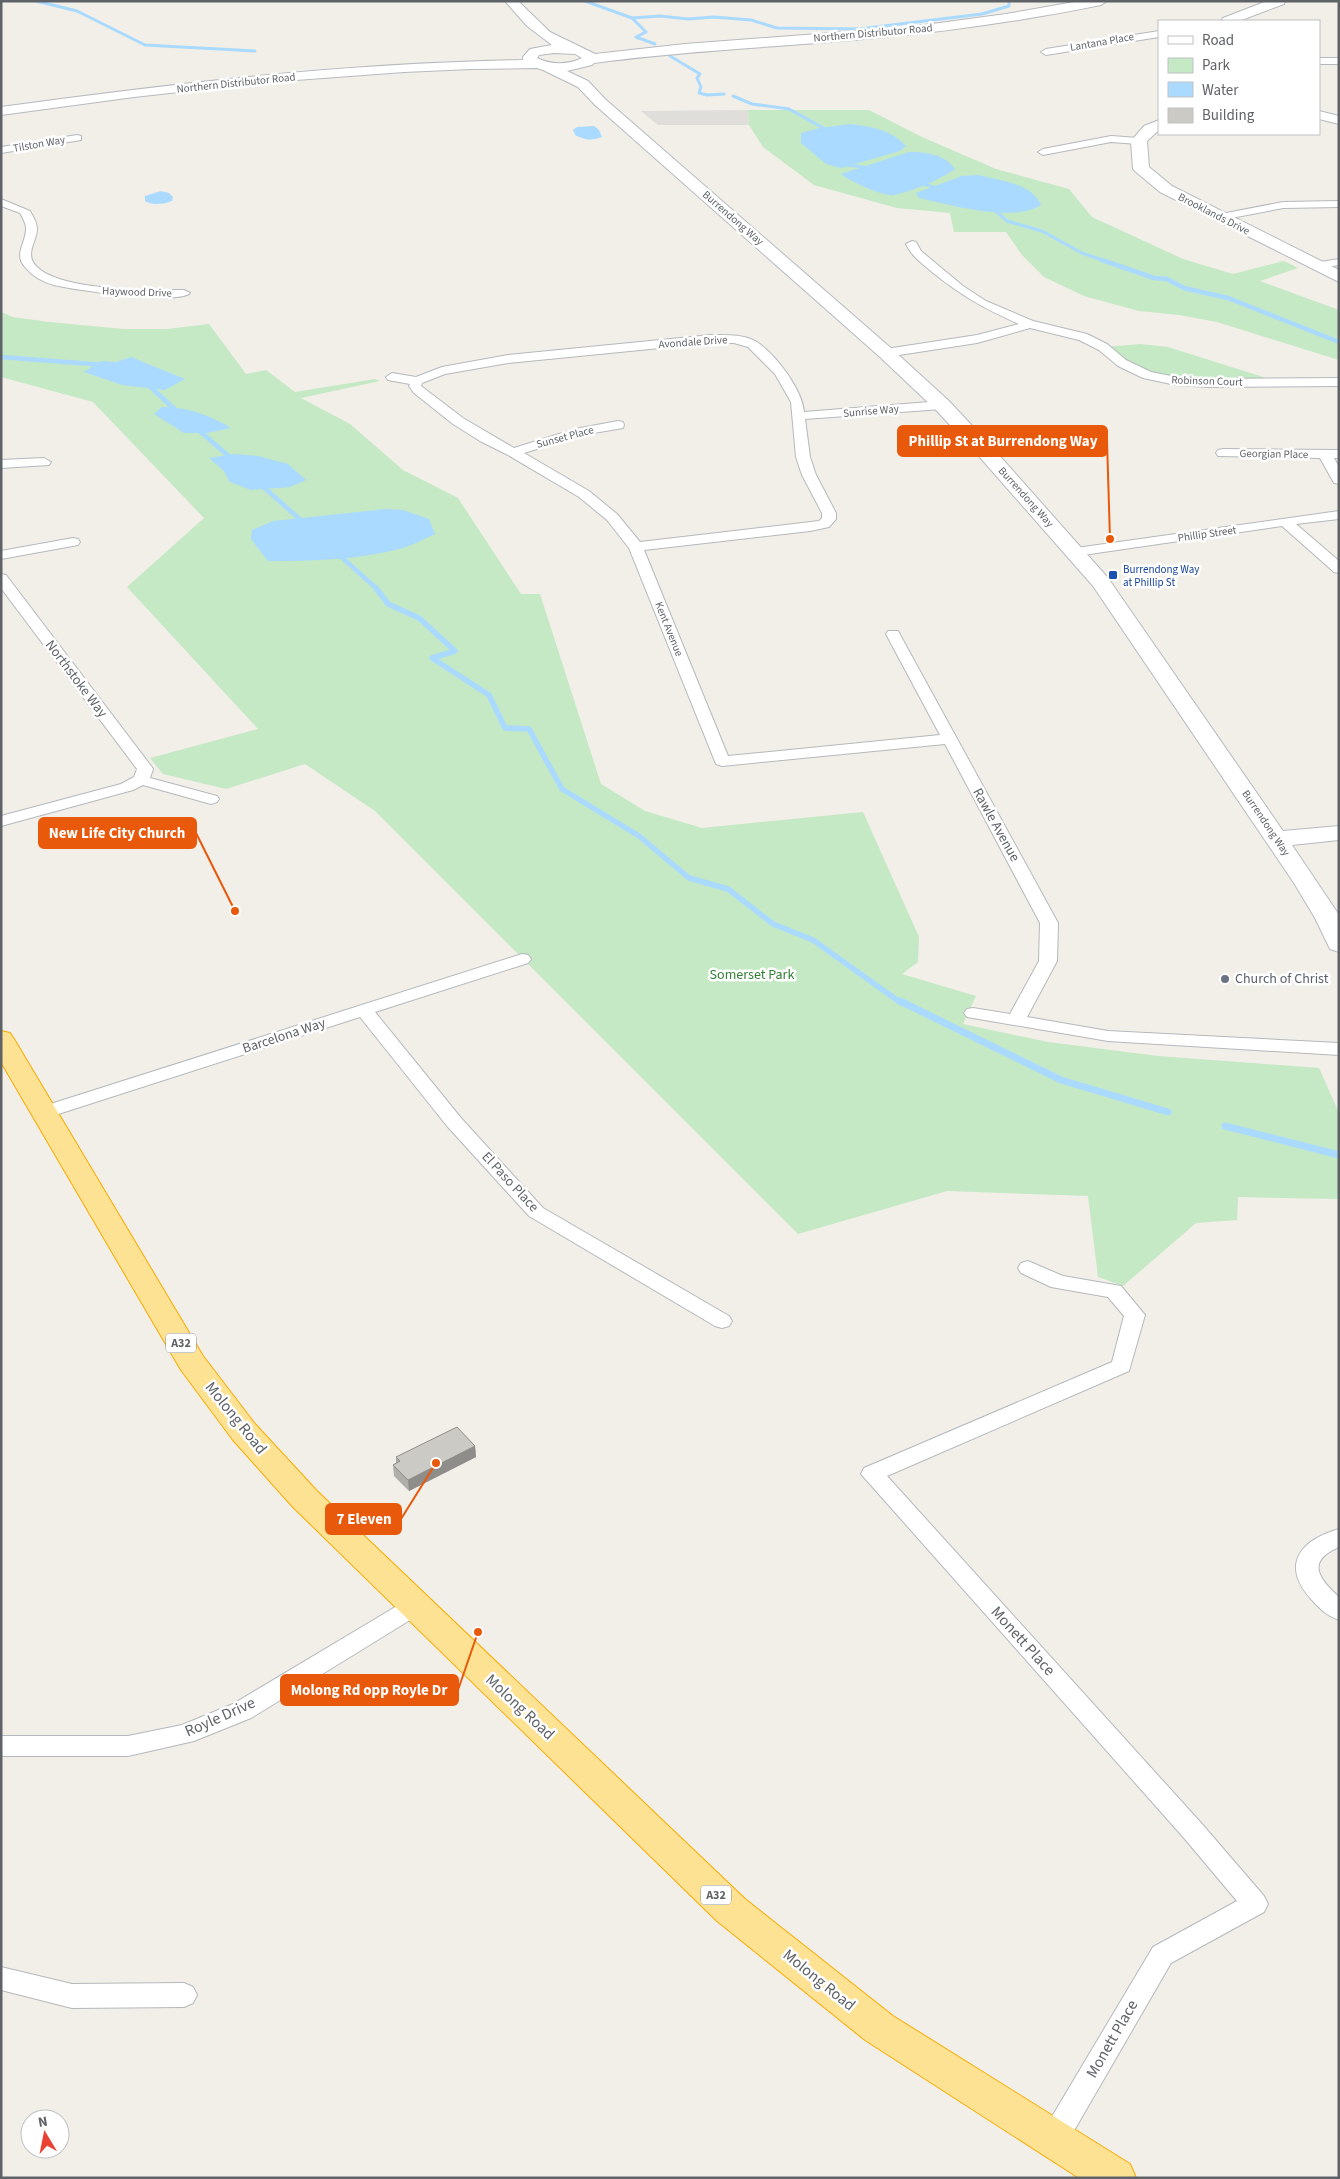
<svg xmlns="http://www.w3.org/2000/svg" width="1340" height="2179" font-family="'Source Sans 3',sans-serif">
<style>
.industrial{fill:#e0deda}
.green{fill:#c5e8c5}
.water{fill:#aadaff}
.lines{fill:none;stroke-linecap:round;stroke-linejoin:round}
.stream-far3{stroke:#aadaff;stroke-width:3}
.stream-far2{stroke:#aadaff;stroke-width:4.5}
.stream-far1{stroke:#aadaff;stroke-width:5.5}
.stream{stroke:#aadaff;stroke-width:7}
.street-casing{stroke:#b5b8bc;stroke-width:2}
.secondary-casing{stroke:#b6babf;stroke-width:2}
.highway-casing{stroke:#f9ab00;stroke-width:2}
.street{fill:#fff;fill-rule:evenodd}
.secondary{fill:#fff;fill-rule:evenodd}
.highway{fill:#fde293;fill-rule:evenodd}
.wall{fill:#afaea9}
.shaded-wall{fill:#8f8d8a}
.building{fill:#cccac5;stroke:#8f8d8a}
.transit-dot{fill:#1a4fb4;stroke:#fff;stroke-width:2}
.worship-dot{fill:#6b7280;stroke:#fff;stroke-width:2}
.labels{text-anchor:middle;dominant-baseline:central;stroke-width:5;stroke-linejoin:round;paint-order:stroke}
.far-street-label{font-size:11px;fill:#5f6368;stroke:#fff}
.far-transit-label{font-size:11px;fill:#164399;stroke:#fff;text-anchor:start}
.shield{fill:#fff;stroke:#8f9295;stroke-width:1}
.shield-label{font-size:12px;font-weight:bold;fill:#5f6368}
.street-label{font-size:14px;fill:#5f6368;stroke:#fff}
.park-label{font-size:14px;fill:#348238;stroke:#fff}
.worship-label{font-size:14px;fill:#5b616d;stroke:#fff;text-anchor:start}
.near-street-label{font-size:16px;fill:#5f6368;stroke:#fff}
.leader{fill:none;stroke:#e8590c;stroke-width:2}
.callout-dot{fill:#e8590c;stroke:#fff;stroke-width:2}
.callout{fill:#e8590c;stroke:#e8590c;stroke-width:2}
.callout-label{font-size:15px;text-anchor:middle;font-weight:bold;fill:#fff}
</style>
<rect width="100%" height="100%" fill="#f1efe8"/>
<polygon class="industrial" points="748,110 749,125 658,125 641,111"/>
<g class="green">
<polygon points="748,110 869,110 922,137 996,169 1069,189 1092,217 1183,259 1233,274 1284,261 1298,268 1260,281 1339,310 1339,360 1217,322 1179,315 1139,311 1084,296 1044,277 1022,255 1006,232 954,232 950,213 897,208 814,185 763,147 749,125"/>
<polygon points="1,312 13,317 49,322 123,329 167,329 209,324 246,374 266,370 295,392 375,379 380,381 301,398 350,424 403,470 458,498 521,594 540,594 601,784 645,811 702,828 863,812 919,937 918,962 902,974 976,996 963,1024 1048,1042 1158,1056 1319,1068 1339,1113 1339,1199 1238,1197 1237,1220 1196,1223 1123,1286 1098,1277 1088,1196 947,1191 798,1234 375,811 305,764 226,789 163,774 150,758 258,729 127,587 204,518 93,402 1,377"/>
<polygon points="1141,344 1168,347 1282,383 1209,383 1147,375 1103,347"/>
</g>
<g class="water">
<path d="M850 124C872 127 890 129 906 146L900 151 841 168 826 164 801 143V133L820 128Z"/>
<path d="M594 126 599 130 602 137C591 141 585 140 575 135L573 130 577 127Z"/>
<path d="M909 152C926 152 944 154 955 169 942 179 910 192 894 195 884 197 849 181 841 174Z"/>
<path d="M979 175C1000 181 1032 183 1041 205 1013 223 951 205 919 198L916 193 962 176Z"/>
<path d="M161 191 169 193 173 197 172 201C163 204 154 206 145 201V196Z"/>
<polygon points="131,357 185,379 165,390 122,385 84,372 101,361 116,362"/>
<path d="M162 407C188 407 209 415 231 428L207 433H184L154 414Z"/>
<polygon points="234,454 258,456 288,464 306,480 290,487 251,490 230,482 223,470 209,458"/>
<path d="M386 509 403 510 429 519 435 534C425 538 414 545 403 548 359 560 313 561 268 561L251 539 252 530 273 521Z"/>
</g>
<g class="lines">
<g class="stream-far3">
<polyline points="36,1 77,11 145,45 255,51"/>
<polyline points="585,1 632,18 646,32 636,37 655,44"/>
<polyline points="632,18 660,16 688,19 714,17 751,20 777,28 859,29 982,14 1009,6 1009,1"/>
<polyline points="670,56 700,74 697,78 701,87 699,93 707,95 724,94"/>
<polyline points="733,96 752,104 789,109 827,130"/>
<polyline points="840,164 870,168"/>
<polyline points="918,182 939,189"/>
<polyline points="991,207 1007,221 1042,231 1082,253 1105,261"/>
</g>
<g class="stream-far2">
<polyline points="1102,260 1154,278 1167,279 1184,288 1228,298 1339,342"/>
<polyline points="1,357 104,365"/>
<polyline points="146,383 179,413"/>
<polyline points="196,428 232,459"/>
<polyline points="260,484 303,522"/>
<polyline points="338,554 377,589"/>
</g>
<polyline class="stream-far1" points="376,588 388,604 419,618 455,651 432,658 489,695 505,728 529,729 562,789 639,836 689,878 728,889 773,924 813,940 901,1003"/>
<g class="stream">
<polyline points="900,1001 1061,1080 1168,1112"/>
<polyline points="1225,1126 1339,1155"/>
</g>
<defs>
<g id="street">
<polygon points="1159,31 1159,37 1046,55 1041,52 1046,49"/>
<rect x="1319" y="58" width="20" height="6"/>
<polygon points="77,135 81,136 81,140 1,153 1,147"/>
<polygon points="1111,136 1139,138 1144,141 1139,144 1111,142 1043,155 1038,152 1043,149"/>
<path d="M1 199 30 211C33 217 37 222 37 229 37 240 27 251 33 262 51 292 152 290 184 290L190 293C178 305 74 290 54 285 43 282 32 276 25 267 13 254 27 242 26 227 25 222 23 218 20 213L1 206Z"/>
<polygon points="1339,201 1339,207 1283,208 1221,220 1216,217 1221,214 1283,202"/>
<path d="M912 241 916 242 921 251 963 286 986 301 1033 321 1087 334 1107 344 1126 360 1151 372 1176 377 1209 379 1339 378V386L1209 387 1176 385 1143 378 1118 366 1099 350 1079 340 1030 328 977 343 886 357 882 356 880 353 886 349 977 335 1019 324C983 308 962 296 932 272 922 263 912 257 906 244Z"/>
<polygon points="1339,259 1339,265 1314,269 1308,266 1314,263"/>
<path d="M711 335C725 335 744 334 757 342 776 355 802 389 804 412L942 401 948 405 942 409 805 419 810 457 816 475 836 513V519L829 527 810 531 644 550 728 756 940 735 886 634 888 631H898L1058 923 1057 961 1027 1017 1108 1031 1339 1043V1055L1108 1041 967 1017 964 1013 967 1009 973 1008 1010 1014 1039 961 1040 923 945 744 722 766 716 764 629 548 607 520 579 497 508 455 480 441 453 424 414 393 409 386 410 384 388 380 386 377 392 373 416 377 442 367 508 355ZM711 343H734L748 347 775 374 791 402 796 457 802 475 822 513V518L819 521 640 542 617 514 589 491 524 453 582 435 623 428 624 425 623 422 618 421 575 429 514 448 463 418 421 386 422 383 445 374 508 363Z"/>
<polygon points="1223,449 1339,450 1339,458 1334,458 1339,467 1339,484 1334,483 1320,458 1218,456 1216,453 1218,450"/>
<polygon points="44,458 51,462 49,465 1,468 1,460"/>
<polygon points="1339,511 1339,519 1296,524 1339,561 1339,573 1334,572 1282,526 1076,556 1069,552 1076,548"/>
<polygon points="73,538 78,539 80,542 78,545 1,559 1,551"/>
<polygon points="1,574 6,575 151,766 153,769 150,778 217,796 219,799 217,802 211,804 143,785 133,790 1,826 1,816 121,784 134,777 137,769 1,588"/>
<polygon points="522,954 528,955 531,959 528,963 375,1012 461,1118 543,1208 729,1316 732,1321 729,1326 722,1328 715,1326 529,1216 447,1126 360,1017 52,1116 45,1118 38,1116 36,1112 38,1108"/>
<polygon points="1028,1261 1063,1276 1121,1286 1145,1315 1129,1371 887,1476 1202,1824 1264,1896 1268,1904 1264,1912 1171,1963 1064,2148 1054,2152 1044,2148 1040,2139 1044,2130 1153,1947 1237,1901 1184,1838 861,1474 864,1468 1112,1362 1124,1316 1108,1297 1051,1287 1021,1273 1018,1268 1021,1263"/>
<path d="M1339 1529V1547C1306 1561 1318 1578 1339 1597V1620C1327 1616 1319 1608 1311 1599 1280 1564 1301 1540 1339 1529Z"/>
<polygon points="415,1597 423,1600 427,1606 423,1612 251,1718 194,1741 128,1756 1,1756 1,1736 128,1736 182,1725 233,1704 407,1600"/>
<polygon points="1,1967 72,1984 184,1983 193,1987 197,1995 193,2003 184,2007 72,2008 1,1990"/>
</g>
<g id="secondary">
<path d="M505 1H518L550 32 595 54 685 44 910 27 1006 14 1080 1H1107L1101 5C1027 20 952 31 876 38 782 47 688 50 594 63L592 65 567 71 588 81 605 99 892 349 949 401 991 446 1108 578 1283 831 1339 826V840L1292 845 1339 915V952L1330 949 1315 918 1294 883 1093 586 977 454 935 409 880 357 595 105 578 87 543 70 537 68 471 69 404 72 269 82 134 97 1 115V107C175 83 348 63 523 60V57L530 49 552 45 527 26ZM554 53 575 54 582 58C569 65 550 65 537 58L539 55Z"/>
<polygon points="1267,1 1285,1 1284,4 1239,21 1221,21 1223,18"/>
<polygon points="1319,111 1339,116 1339,124 1319,119"/>
<polygon points="1159,120 1159,130 1147,141 1149,167 1172,186 1339,270 1339,282 1160,192 1136,172 1133,169 1131,141 1144,126"/>
</g>
<polygon id="highway" points="1,1031 10,1033 14,1039 203,1356 255,1424 317,1491 745,1899 893,2016 1130,2164 1136,2178 1079,2178 865,2040 717,1921 293,1507 233,1440 181,1370 1,1062"/>
</defs>
<use href="#street" class="street-casing"/>
<use href="#secondary" class="secondary-casing"/>
<use href="#highway" class="highway-casing"/>
<use href="#street" class="street"/>
<use href="#secondary" class="secondary"/>
<use href="#highway" class="highway"/>
</g>
<polygon class="wall" points="475,1446 476,1457 409,1491 394,1476 393,1465 396,1463 396,1457"/>
<polygon class="shaded-wall" points="475,1446 476,1457 409,1491 408,1480"/>
<polygon class="building" points="457,1427 475,1446 408,1480 393,1465 400,1461 396,1457"/>
<rect class="transit-dot" x="1108" y="570" width="10" height="10" rx="2.5"/>
<circle class="worship-dot" cx="1225" cy="979" r="5"/>
<g class="labels">
<g class="far-street-label">
<text transform="translate(873 33) rotate(-5)">Northern Distributor Road</text>
<text transform="translate(1102 42) rotate(-10)">Lantana Place</text>
<text transform="translate(236 83) rotate(-6)">Northern Distributor Road</text>
<text transform="translate(39 144) rotate(-10)">Tilston Way</text>
<text transform="translate(1214 214) rotate(27)">Brooklands Drive</text>
<text transform="translate(733 218) rotate(41)">Burrendong Way</text>
<text transform="translate(137 292) rotate(2)">Haywood Drive</text>
<text transform="translate(693 342) rotate(-4)">Avondale Drive</text>
<text transform="translate(1207 381) rotate(2)">Robinson Court</text>
<text transform="translate(871 411) rotate(-5)">Sunrise Way</text>
<text transform="translate(565 437) rotate(-15)">Sunset Place</text>
<text transform="translate(1274 454) rotate(1)">Georgian Place</text>
<text transform="translate(1026 497) rotate(48)">Burrendong Way</text>
<text transform="translate(1207 534) rotate(-8)">Phillip Street</text>
<text transform="translate(669 629) rotate(68)">Kent Avenue</text>
<text transform="translate(1266 823) rotate(56)">Burrendong Way</text>
</g>
<g class="far-transit-label">
<text x="1123" y="569">Burrendong Way<tspan x="1123" dy="13">at Phillip St</tspan></text>
</g>
<g class="shield">
<rect x="166" y="1333.5" width="30" height="19" rx="4"/>
<rect x="701" y="1885.5" width="30" height="19" rx="4"/>
</g>
<g class="shield-label">
<text x="181" y="1343">A32</text>
<text x="716" y="1895">A32</text>
</g>
<g class="street-label">
<text transform="translate(76 679) rotate(53)">Northstoke Way</text>
<text transform="translate(996 825) rotate(61)">Rawle Avenue</text>
<text transform="translate(284 1036) rotate(-18)">Barcelona Way</text>
<text transform="translate(510 1182) rotate(47)">El Paso Place</text>
</g>
<g class="park-label">
<text x="752" y="975">Somerset Park</text>
</g>
<g class="worship-label">
<text x="1235" y="979">Church of Christ</text>
</g>
<g class="near-street-label">
<text transform="translate(236 1418) rotate(51)">Molong Road</text>
<text transform="translate(1023 1641) rotate(48)">Monett Place</text>
<text transform="translate(520 1707) rotate(43)">Molong Road</text>
<text transform="translate(220 1717) rotate(-24)">Royle Drive</text>
<text transform="translate(819 1980) rotate(39)">Molong Road</text>
<text transform="translate(1112 2039) rotate(-60)">Monett Place</text>
</g>
</g>
<path class="leader" d="M1110 539L1107 441M235 911L196 833M436 1463L401 1519M478 1632L458 1690"/>
<g class="callout-dot">
<circle cx="1110" cy="539" r="5"/>
<circle cx="235" cy="911" r="5"/>
<circle cx="436" cy="1463" r="5"/>
<circle cx="478" cy="1632" r="5"/>
</g>
<g class="callout">
<rect x="898" y="426" width="209" height="30" rx="5"/>
<rect x="39" y="818" width="157" height="30" rx="5"/>
<rect x="326" y="1504" width="75" height="30" rx="5"/>
<rect x="281" y="1675" width="177" height="30" rx="5"/>
</g>
<g class="callout-label">
<text x="1003" y="446">Phillip St at Burrendong Way</text>
<text x="117" y="838">New Life City Church</text>
<text x="364" y="1524">7 Eleven</text>
<text x="369" y="1695">Molong Rd opp Royle Dr</text>
</g>
<rect width="1340" height="2179" fill="none" stroke="#5f6368" stroke-width="5"/>
<rect x="1158" y="20" width="162" height="115" fill="#ffffff" stroke="#bfc1c3"/>
<rect x="1168" y="36" width="25" height="8" fill="#ffffff" stroke="#bfc1c3"/>
<text x="1202" y="45" font-size="15" fill="#5f6368">Road</text>
<rect x="1168" y="58" width="25" height="15" fill="#c5e8c5" stroke="#bfc1c3"/>
<text x="1202" y="70" font-size="15" fill="#5f6368">Park</text>
<rect x="1168" y="82" width="25" height="15" fill="#aadaff" stroke="#bfc1c3"/>
<text x="1202" y="95" font-size="15" fill="#5f6368">Water</text>
<rect x="1168" y="108" width="25" height="15" fill="#cccac5" stroke="#bfc1c3"/>
<text x="1202" y="120" font-size="15" fill="#5f6368">Building</text>
<g transform="translate(45 2134) rotate(350)"><circle r="24" fill="#ffffff" stroke="#bfc1c3"/>
<path d="M0-4L9 19L0 12L-9 19Z" fill="#ea4335"/>
<text y="-8" font-size="14" font-weight="bold" text-anchor="middle" fill="#5f6368">N</text>
</g>
</svg>
